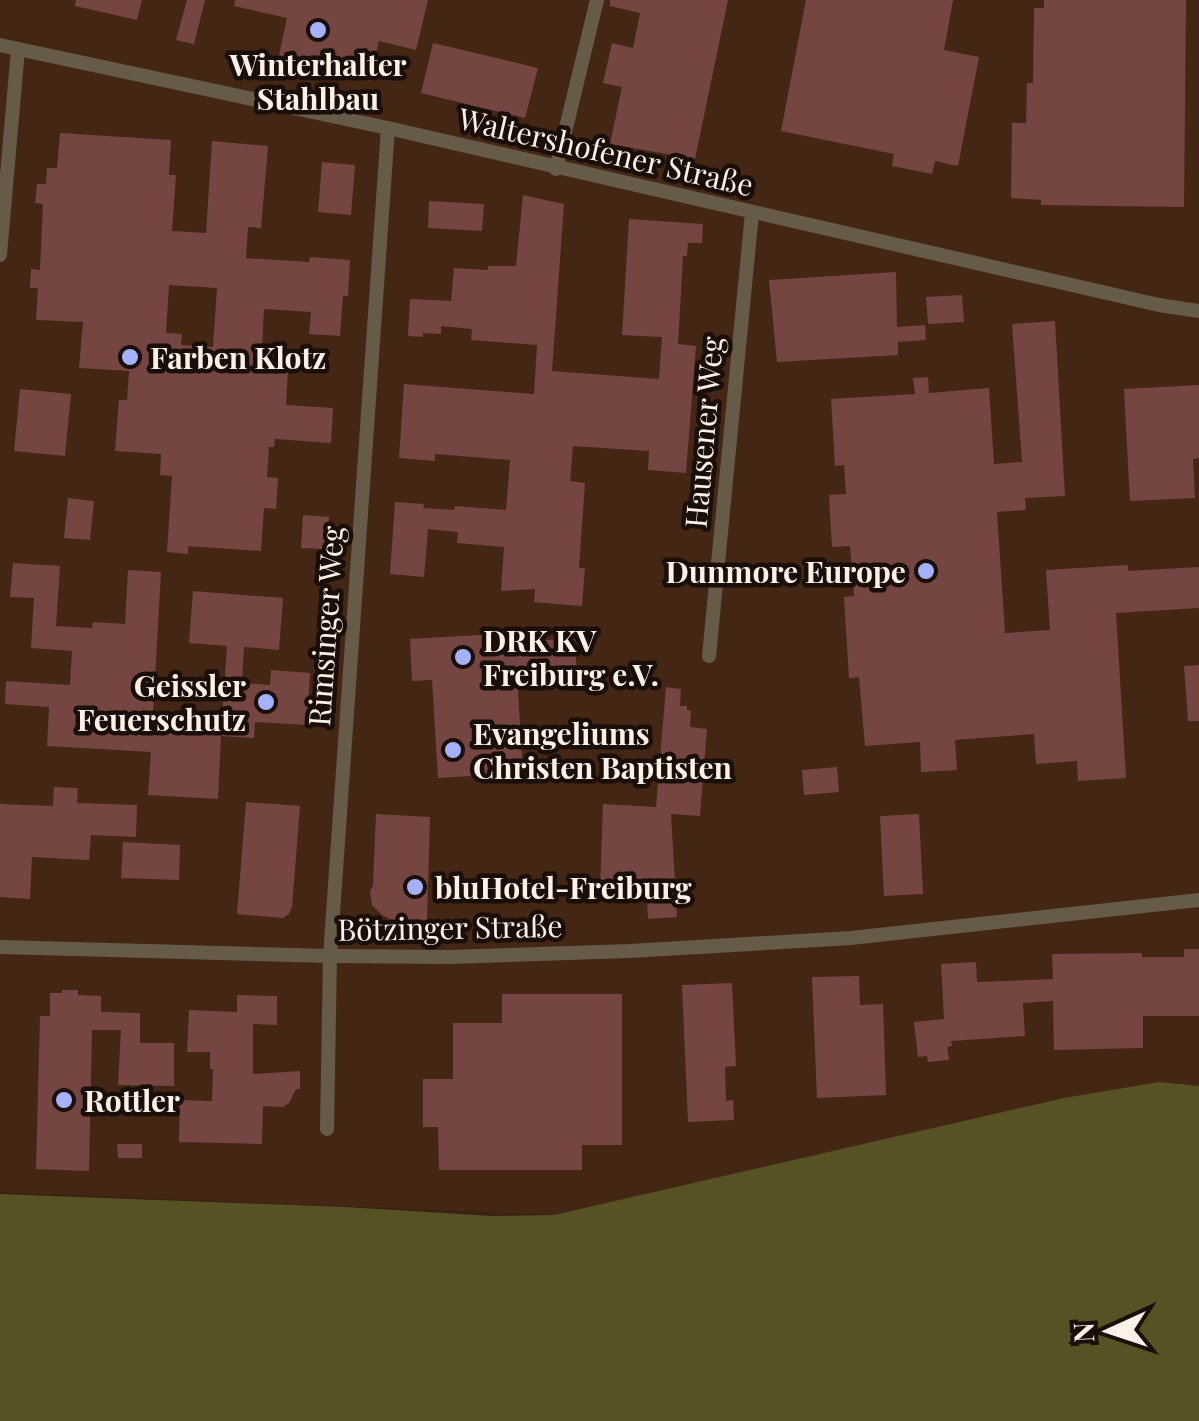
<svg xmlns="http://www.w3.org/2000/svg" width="1199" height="1421" font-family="'Playfair Display',serif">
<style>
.built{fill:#442614}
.forest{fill:#565223}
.building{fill:#754542;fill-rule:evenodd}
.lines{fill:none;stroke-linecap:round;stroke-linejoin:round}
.street{stroke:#665a49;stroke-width:14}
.poi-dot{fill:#a6b1fc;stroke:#190e08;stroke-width:4}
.labels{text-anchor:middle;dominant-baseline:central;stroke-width:9;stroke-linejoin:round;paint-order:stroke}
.poi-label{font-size:30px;font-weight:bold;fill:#fdf0e9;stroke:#190e08;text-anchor:start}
.street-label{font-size:30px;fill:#fdf0e9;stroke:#190e08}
</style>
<rect width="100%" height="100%" fill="#392213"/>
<polygon class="built" points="0,0 1199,0 1199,1086 1159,1082 554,1215 0,1192"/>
<polygon class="forest" points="1159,1082 1199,1086 1199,1421 0,1421 0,1194 345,1207 493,1216 554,1215 1064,1098"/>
<g class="building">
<polygon points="76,0 142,0 137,20 75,6"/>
<polygon points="187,0 205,0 194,44 176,40"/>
<polygon points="235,0 428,0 416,50 379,41 369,81 278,60 287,18 234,6"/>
<polygon points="610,0 728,0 695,159 610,144 622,87 603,83 612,43 633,48 640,13 610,6"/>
<polygon points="806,0 953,0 944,50 979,57 958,166 935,161 932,174 892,166 894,154 781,131"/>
<polygon points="1044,0 1186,0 1184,207 1041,205 1041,200 1011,198 1012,123 1026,123 1027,83 1033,83 1034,8 1044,8"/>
<polygon points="433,43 538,68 525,118 421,93"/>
<path d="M60 133 171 140 169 175H176L172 231 206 233 212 141 268 146 261 228 248 227 246 258 309 262 310 257 350 260 348 296H343L340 336 309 334 311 312 264 309 262 350 289 352 286 405 333 408 331 443 275 439 274 447H269L267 477 278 478 276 509 264 508 261 551 188 546V554L167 552 172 476 160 475 161 454 115 451 119 400H127L129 371 79 368 83 322 36 320 38 288H30L31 269 40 270 43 204 35 203 37 184H46L47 168H57ZM169 285 217 288 213 347 181 345 182 334 166 333Z"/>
<polygon points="322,162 355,165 351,215 318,212"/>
<polygon points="523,195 564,204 552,371 659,379 662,337 622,335 629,219 703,224 702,243 688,243 687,256 683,256 678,344 696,346 686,473 648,470 649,451 573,446 570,481 585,483 579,568 585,568 582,606 534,602 535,589 501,591 504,547 457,543 458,532 428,529 424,577 390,574 395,502 424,504 423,508 454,510 455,506 506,510 510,460 435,454 435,461 399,458 404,384 534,394 537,345 471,340 472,329 441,326 441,334 423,333 423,337 408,336 410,299 451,301 454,268 488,270 488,266 516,266"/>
<polygon points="429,201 484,204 482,231 428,228"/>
<polygon points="896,272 897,327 925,325 926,340 898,342 898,355 777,362 769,280"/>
<polygon points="962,295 964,322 928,324 926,297"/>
<polygon points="1055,321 1065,496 1025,498 1026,510 997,512 1005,633 1050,630 1046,570 1128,565 1128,571 1199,567 1199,608 1116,613 1126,778 1078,781 1077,761 1036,764 1034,734 955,740 957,770 921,772 920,742 865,746 859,677 849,678 844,597 854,596 850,546 832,547 829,495 846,494 844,465 835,466 831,399 915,394 913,378 928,377 929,393 989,388 994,464 1022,462 1012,324"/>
<polygon points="1199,385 1199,458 1193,459 1195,498 1130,501 1124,389"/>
<polygon points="20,389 71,394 65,456 14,451"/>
<polygon points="68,498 94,501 90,540 64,538"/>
<polygon points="303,515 329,517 326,549 301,548"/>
<polygon points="13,563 60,566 56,626 92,628 93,622 125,624 128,570 161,572 153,714 222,718 227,646 189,643 193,591 283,598 279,650 244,647 242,683 270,685 271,670 310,673 307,725 255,722 254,738 221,736 218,799 148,795 151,752 47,746 49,707 5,704 6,681 70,685 72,651 31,648 34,598 10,597"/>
<polygon points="513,633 513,635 533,633 534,641 574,638 577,671 517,675 523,773 438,778 432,680 412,681 410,639"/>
<polygon points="1199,665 1199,721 1188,721 1184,666"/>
<polygon points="666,687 681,689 680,706 687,706 687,710 691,711 690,727 707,729 700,816 671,814 677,917 648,919 647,897 600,889 603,804 656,807"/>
<polygon points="837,767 839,792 804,795 802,770"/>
<polygon points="54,787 78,788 77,803 137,805 136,837 91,835 89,860 32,857 30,899 0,897 0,804 53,806"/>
<polygon points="246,802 300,806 292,907 289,914 283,918 237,914"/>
<polygon points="376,814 430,817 427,920 390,919 382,915 372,905 370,891 373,886"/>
<polygon points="919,814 923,894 884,896 880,816"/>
<polygon points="123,842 180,845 179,880 121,878"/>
<polygon points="1184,949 1199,949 1199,1016 1143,1016 1143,1048 1054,1050 1053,1001 1023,1003 1025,1036 951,1041 952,1046 947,1047 949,1060 928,1062 927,1056 918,1057 914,1022 944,1019 941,964 976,962 977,982 1053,979 1052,954 1142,953 1142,957 1184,957"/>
<polygon points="859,976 860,1005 883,1004 886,1095 817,1098 812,977"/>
<polygon points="732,983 736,1066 725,1067 726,1101 733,1100 734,1120 688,1122 682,985"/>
<polygon points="62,990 78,990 78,995 101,996 101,1012 140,1013 140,1043 174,1043 174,1086 118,1085 121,1030 92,1030 89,1171 36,1169 40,1016 50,1016 50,993 62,993"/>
<polygon points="502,994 622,994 622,1145 582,1145 582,1170 439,1170 438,1127 423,1127 423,1079 453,1079 453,1023 502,1023"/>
<polygon points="237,995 277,996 277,1025 253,1024 253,1074 300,1071 300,1089 296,1089 289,1103 283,1107 263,1106 262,1144 179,1142 180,1100 212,1101 213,1069 210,1069 210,1052 187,1052 189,1010 237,1012"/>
<polygon points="117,1144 142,1144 142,1158 118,1158"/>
</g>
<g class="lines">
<g class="street">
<polyline points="0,45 388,128 1159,305 1199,311"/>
<polyline points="556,169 597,0"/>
<polyline points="0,255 18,49"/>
<polyline points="709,656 752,213"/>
<polyline points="0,947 330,956 449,957 630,951 851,938 1199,900"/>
<polyline points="327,1129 330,956 388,128"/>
</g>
</g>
<g class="poi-dot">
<circle cx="318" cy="30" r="10"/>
<circle cx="130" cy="357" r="10"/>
<circle cx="926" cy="571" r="10"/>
<circle cx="463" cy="657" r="10"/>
<circle cx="266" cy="702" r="10"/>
<circle cx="453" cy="750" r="10"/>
<circle cx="415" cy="887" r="10"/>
<circle cx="64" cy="1100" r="10"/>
</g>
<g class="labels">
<g class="poi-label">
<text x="318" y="64" text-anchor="middle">Winterhalter<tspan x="318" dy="34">Stahlbau</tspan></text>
<text x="150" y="357">Farben Klotz</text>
<text x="906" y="571" text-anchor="end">Dunmore Europe</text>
<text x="483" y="640">DRK KV<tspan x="483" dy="34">Freiburg e.V.</tspan></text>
<text x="246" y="685" text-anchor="end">Geissler<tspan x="246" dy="34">Feuerschutz</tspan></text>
<text x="473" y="733">Evangeliums<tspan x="473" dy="34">Christen Baptisten</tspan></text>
<text x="435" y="887">bluHotel-Freiburg</text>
<text x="84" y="1100">Rottler</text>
</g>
<g class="street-label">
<text transform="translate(606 151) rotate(13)">Waltershofener Straße</text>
<text transform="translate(703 432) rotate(-85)">Hausener Weg</text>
<text transform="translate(325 626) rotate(-86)">Rimsinger Weg</text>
<text transform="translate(450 927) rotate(-1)">Bötzinger Straße</text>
</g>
</g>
<g transform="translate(1109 1331) rotate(267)" stroke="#190e08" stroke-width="8" paint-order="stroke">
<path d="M0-8L18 38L0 25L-18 38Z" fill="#fdf0e9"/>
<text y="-15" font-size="28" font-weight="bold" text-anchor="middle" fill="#fdf0e9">N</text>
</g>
</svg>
